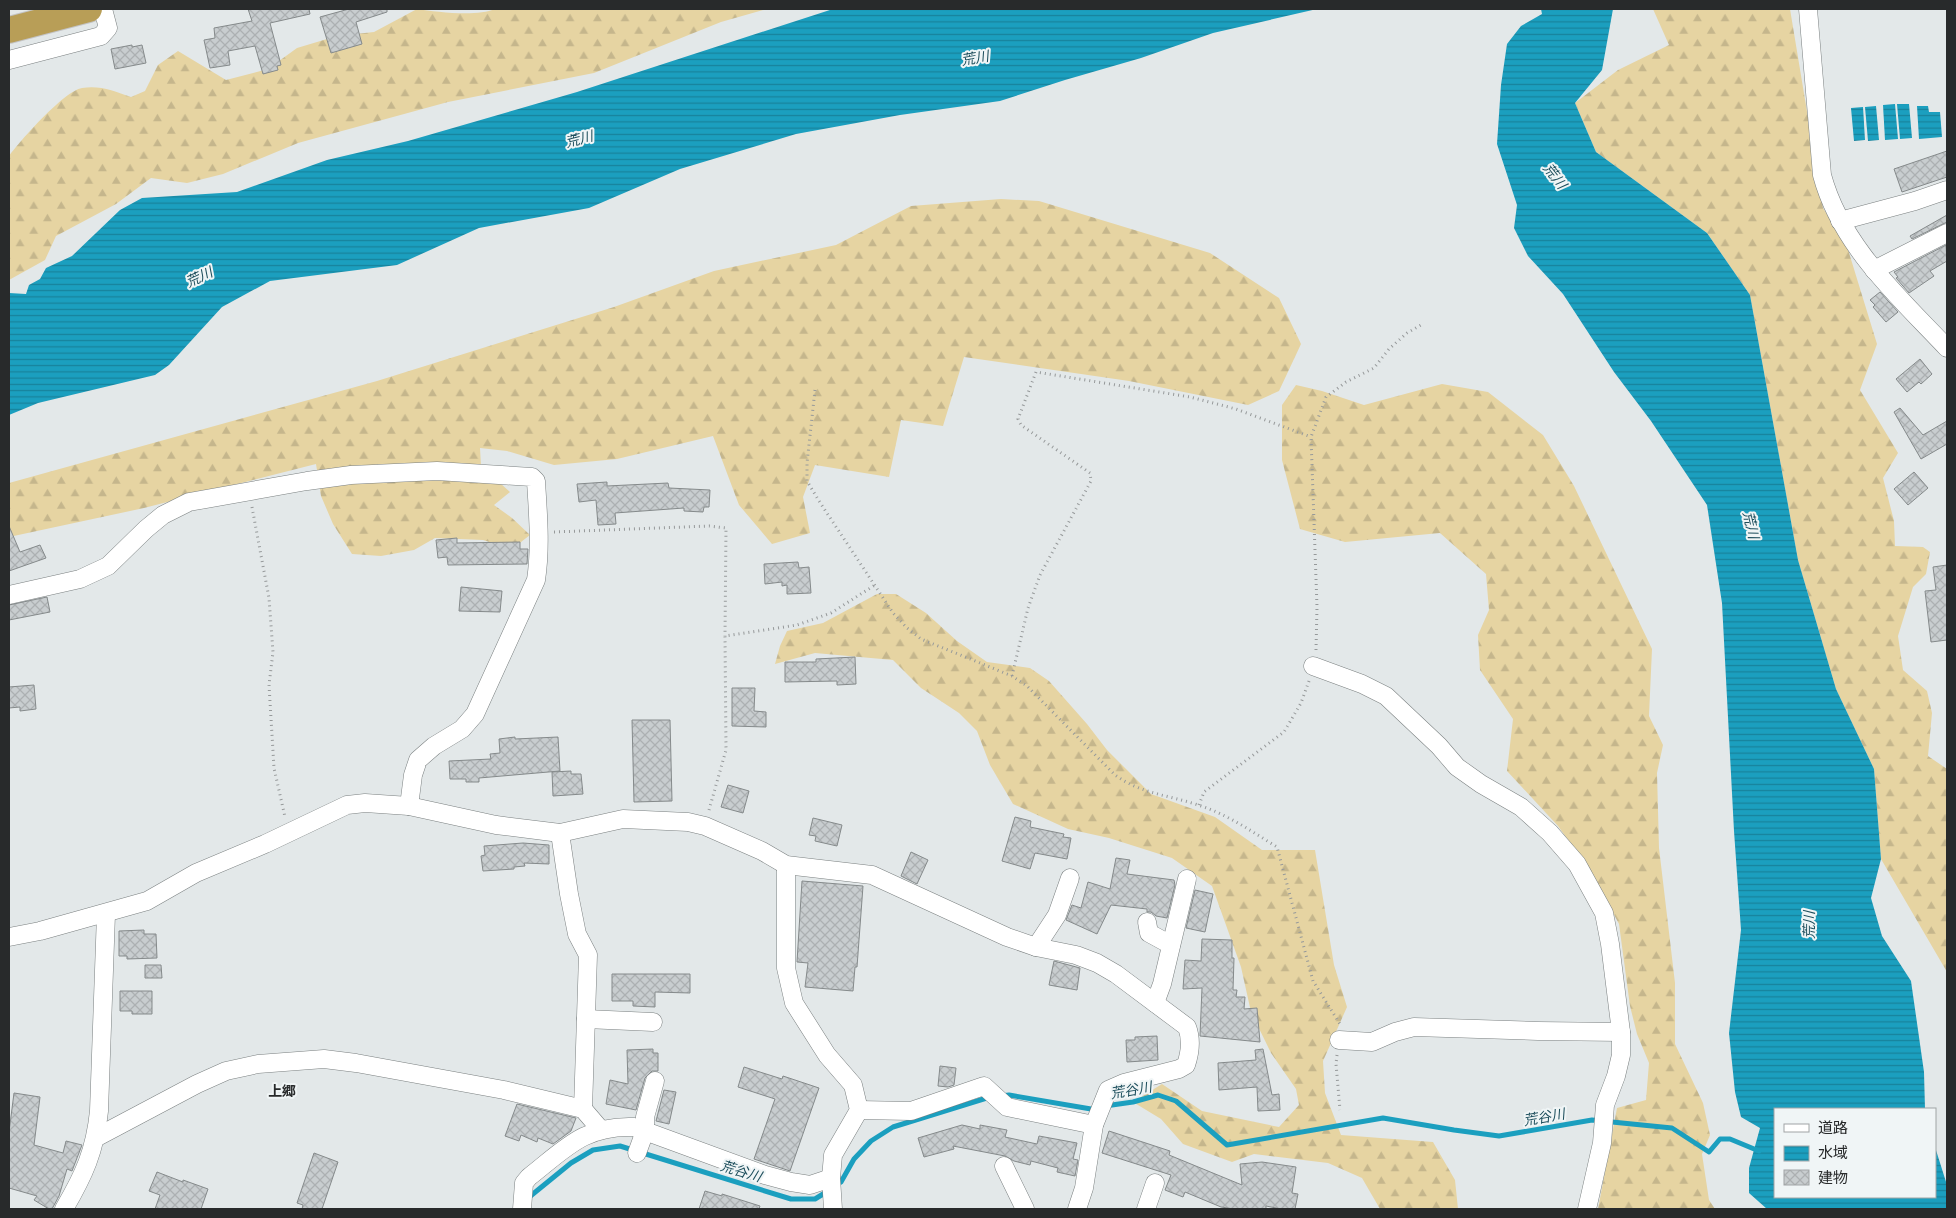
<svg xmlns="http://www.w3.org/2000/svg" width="1956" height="1218" font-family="Arial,'Noto Sans JP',sans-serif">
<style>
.forest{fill:url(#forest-firs)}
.water{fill:url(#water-rules)}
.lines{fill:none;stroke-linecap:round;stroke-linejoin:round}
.stream{stroke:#1b9fbf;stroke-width:5}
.building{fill:url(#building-cross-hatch);stroke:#858a8b}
.minor-casing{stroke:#7b8081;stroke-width:19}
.highway-casing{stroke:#c3c3c4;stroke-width:28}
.path{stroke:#96999a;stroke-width:3;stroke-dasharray:1 4;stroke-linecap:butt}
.minor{stroke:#fff;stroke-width:18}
.highway{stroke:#b89e57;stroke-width:26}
.labels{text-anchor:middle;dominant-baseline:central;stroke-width:4;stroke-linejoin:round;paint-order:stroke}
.water-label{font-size:14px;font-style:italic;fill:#1d4e5c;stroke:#f0f5f6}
.neighbourhood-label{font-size:14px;font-weight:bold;fill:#282a2b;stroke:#f0f5f6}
</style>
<defs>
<pattern id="forest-firs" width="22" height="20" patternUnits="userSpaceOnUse" patternTransform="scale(1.25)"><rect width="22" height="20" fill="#e6d4a2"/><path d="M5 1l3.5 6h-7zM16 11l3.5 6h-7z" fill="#c5b68c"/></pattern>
<pattern id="water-rules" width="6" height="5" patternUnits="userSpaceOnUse" patternTransform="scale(1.25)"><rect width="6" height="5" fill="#1b9fbf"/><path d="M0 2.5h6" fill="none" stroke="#18829b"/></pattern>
<pattern id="building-cross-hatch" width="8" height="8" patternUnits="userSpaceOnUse" patternTransform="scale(1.25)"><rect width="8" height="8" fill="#c8cdcf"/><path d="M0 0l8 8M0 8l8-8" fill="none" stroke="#acb0b2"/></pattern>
</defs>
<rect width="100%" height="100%" fill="#e3e8e9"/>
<g class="forest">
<path d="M417 9C437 12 477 17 495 9H767L721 22 594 73 448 102 298 143 223 174 187 183 151 178 116 204 56 236 45 260 9 280V156C20 141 64 91 82 88 100 85 114 91 131 97L145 91 158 65 178 51 226 80 268 69 297 48 337 36 374 32Z"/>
<polygon points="1653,9 1790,9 1823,208 1846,243 1877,344 1860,390 1898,453 1883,478 1894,521 1895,546 1923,547 1930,552 1926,574 1913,587 1898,636 1903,670 1927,691 1932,713 1928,756 1947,769 1947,972 1881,859 1874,769 1836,689 1798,560 1750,295 1707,233 1596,152 1575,103 1618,70 1669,45"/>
<polygon points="1001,199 1039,201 1210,253 1279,298 1301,344 1279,391 1248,405 1129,381 964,357 943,426 901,420 889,477 815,465 803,497 810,533 772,544 739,505 713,436 617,459 554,465 507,451 480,448 481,466 510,492 494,505 512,518 530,535 512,549 483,540 435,538 414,550 381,556 352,554 333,524 321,496 316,464 144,508 9,537 9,483 377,381 614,307 714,271 836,245 911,206"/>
<polygon points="1442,384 1488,392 1543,435 1574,486 1652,649 1649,716 1663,745 1657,773 1659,848 1675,983 1675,1044 1703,1103 1710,1135 1702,1154 1709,1200 1715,1209 1598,1209 1617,1108 1646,1100 1649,1063 1637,1034 1630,1006 1619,924 1592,873 1558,826 1507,771 1513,719 1480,670 1478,635 1489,610 1486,574 1440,533 1345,542 1300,529 1282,460 1282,405 1296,385 1322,391 1364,405"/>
<polygon points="877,594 896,594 926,613 957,641 987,662 1030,668 1049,681 1087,724 1107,750 1151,794 1215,817 1262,850 1315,850 1334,965 1347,1007 1323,1061 1325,1093 1341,1135 1433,1142 1455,1180 1458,1209 1380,1209 1362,1178 1328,1163 1254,1154 1232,1162 1183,1144 1161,1119 1133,1102 1162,1084 1202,1111 1279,1127 1299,1105 1296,1089 1271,1053 1251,1012 1241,967 1212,886 1172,858 1109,838 1068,829 1013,804 990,765 977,731 959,713 921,688 893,660 815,653 775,664 780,646 787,631 823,623"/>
</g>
<g class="water">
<polygon points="833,9 1317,9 1213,33 1141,58 1065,80 1000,101 900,115 796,134 680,169 589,208 479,228 397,265 270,281 222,307 169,365 155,375 38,403 9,415 9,293 26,294 29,285 40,279 46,268 72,256 120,210 142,198 237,192 327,160 408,141 577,92"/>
<polygon points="1541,9 1613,9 1602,70 1575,103 1596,152 1707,233 1750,295 1798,560 1836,689 1874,769 1881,859 1871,898 1882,936 1911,981 1924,1072 1925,1109 1775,1109 1775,1197 1935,1197 1935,1147 1947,1185 1947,1209 1767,1209 1749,1193 1749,1168 1760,1128 1741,1117 1735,1092 1729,1033 1741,930 1734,831 1722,603 1707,505 1651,421 1614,372 1563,294 1528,256 1514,228 1517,205 1497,144 1501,85 1507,44 1521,26 1542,14"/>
<polygon points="1895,104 1898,139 1885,140 1883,105"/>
<polygon points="1897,104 1909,104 1912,138 1900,139"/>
<polygon points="1876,106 1879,140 1868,141 1865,107"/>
<polygon points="1917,106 1928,106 1929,112 1940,112 1942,137 1919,139"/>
<polygon points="1863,107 1865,140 1854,141 1851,108"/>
</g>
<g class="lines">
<g class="stream">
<polyline points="1001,1096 1009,1095 1091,1109 1097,1108"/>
<polyline points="1105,1106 1133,1102 1158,1095 1176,1101 1227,1145 1383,1118 1454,1130 1499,1136 1592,1120 1672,1128 1709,1152 1720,1139 1730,1139 1759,1151"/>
<polyline points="835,1186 841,1182 854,1159 871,1141 893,1127 990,1097"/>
<polyline points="528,1198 571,1163 593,1150 620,1146 791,1199 815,1199 828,1191"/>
</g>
</g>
<g class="building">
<polygon points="248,9 309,9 310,14 270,23 281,65 277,66 278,70 263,74 255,46 228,51 230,65 210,68 204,40 215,38 214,28 252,21"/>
<polygon points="349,9 387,9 387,12 356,22 362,44 331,53 320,17"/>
<polygon points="132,45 132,47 142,45 146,63 115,69 111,49"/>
<polygon points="1947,151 1947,177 1902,192 1894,169"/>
<polygon points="1947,215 1947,222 1912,239 1910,236"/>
<polygon points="1946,245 1947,261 1930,271 1934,276 1909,293 1896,278 1898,277 1894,272"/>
<polygon points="1880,292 1898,312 1886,322 1873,307 1875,305 1870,300"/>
<polygon points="1920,359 1932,374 1921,384 1919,382 1907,392 1896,379"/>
<polygon points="1900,408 1923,435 1947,421 1947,444 1921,459 1894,412"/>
<polygon points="1914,472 1928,488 1908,505 1894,489"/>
<polygon points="607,482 607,486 668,483 669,488 710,490 709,507 704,507 703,512 684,511 684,508 615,513 616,524 598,525 596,500 579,502 577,484"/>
<polygon points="9,526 20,552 40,545 46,558 9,571"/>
<polygon points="457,538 457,543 520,542 520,549 528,549 527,564 448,565 447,557 438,558 436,540"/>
<polygon points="798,562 799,568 809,567 811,593 787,594 787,585 782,586 782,582 765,584 764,564"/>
<polygon points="1947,565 1947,640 1931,642 1925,591 1936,590 1933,567"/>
<polygon points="461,587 502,591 500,612 459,611"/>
<polygon points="47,597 50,612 9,620 9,605"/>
<polygon points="855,657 856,684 837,685 837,681 785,682 785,662 816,662 816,659"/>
<polygon points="34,685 36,709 20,711 20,707 9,708 9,687"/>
<polygon points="732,688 755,688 754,711 766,712 766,727 732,726"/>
<polygon points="632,720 670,720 672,801 634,802"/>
<polygon points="515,737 515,739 558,737 560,771 479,778 479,782 466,782 466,779 450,779 449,761 491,759 490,754 500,753 499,739"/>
<polygon points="571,771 571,774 581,774 583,794 553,796 552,772"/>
<polygon points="728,785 749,791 743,813 721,807"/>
<polygon points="1015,817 1031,821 1030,827 1064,834 1063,837 1071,838 1067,859 1035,853 1030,869 1002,861"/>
<polygon points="813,818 842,825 837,846 815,841 816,836 809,835"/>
<polygon points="523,843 549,845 549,864 524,863 525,866 514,867 514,869 483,871 481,856 485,855 484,846"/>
<polygon points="911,852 928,860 917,884 901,876"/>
<polygon points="1116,858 1130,860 1127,874 1174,880 1175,885 1167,918 1156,916 1151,912 1147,912 1147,909 1111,905 1097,934 1066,920 1072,905 1081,908 1088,882 1110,889"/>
<polygon points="802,881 863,886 857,967 855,967 853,991 805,987 808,963 797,962"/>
<polygon points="1195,890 1213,894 1205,932 1186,928"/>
<polygon points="144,930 144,934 156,934 157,958 127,959 127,956 119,956 119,931"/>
<polygon points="1202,939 1232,940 1232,958 1234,958 1233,990 1237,990 1236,997 1245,997 1244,1009 1257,1008 1260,1042 1200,1036 1202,988 1183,989 1185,960 1201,961"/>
<polygon points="1054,961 1080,968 1077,990 1049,985"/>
<polygon points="145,965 161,965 162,978 145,978"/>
<polygon points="612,974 690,974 690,993 655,992 655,1007 633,1006 633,1001 612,1001"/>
<polygon points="120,991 152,991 152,1014 132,1014 132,1011 120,1011"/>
<polygon points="1157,1036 1158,1060 1127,1062 1126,1040 1135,1040 1135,1037"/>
<polygon points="653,1049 653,1053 658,1053 658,1071 652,1071 645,1078 636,1110 606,1104 610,1080 628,1084 627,1050"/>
<polygon points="1263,1049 1272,1095 1279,1094 1280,1110 1258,1111 1257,1087 1219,1090 1218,1063 1256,1060 1255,1050"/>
<polygon points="940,1066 956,1068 954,1085 948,1087 938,1086"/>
<polygon points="744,1067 782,1079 783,1076 819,1088 790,1171 754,1159 775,1099 738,1087"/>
<polygon points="664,1090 676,1092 669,1124 656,1121"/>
<polygon points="14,1093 40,1097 34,1145 63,1153 66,1141 82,1145 72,1171 67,1169 59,1196 52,1209 49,1209 34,1200 37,1196 9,1188 9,1132"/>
<polygon points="517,1104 576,1118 571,1131 553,1144 538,1138 537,1142 521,1135 519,1141 505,1136"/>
<polygon points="962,1125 980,1129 980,1125 1007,1130 1005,1137 1037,1144 1039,1136 1077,1143 1073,1159 1078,1160 1075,1176 1057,1172 1058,1168 1031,1161 1030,1165 1014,1161 1005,1156 953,1146 954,1149 924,1157 918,1138"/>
<polygon points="1109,1131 1170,1151 1169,1155 1242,1185 1240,1164 1262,1162 1296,1167 1292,1193 1298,1194 1295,1209 1281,1209 1266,1206 1266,1209 1234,1209 1221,1207 1185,1192 1183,1197 1165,1190 1171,1175 1102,1153"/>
<polygon points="314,1153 338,1162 322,1209 302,1209 303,1205 297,1203"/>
<polygon points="157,1172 183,1182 183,1180 208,1189 201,1209 155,1209 160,1195 149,1191"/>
<polygon points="705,1191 722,1196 722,1194 760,1206 759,1209 699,1209"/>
</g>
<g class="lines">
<defs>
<g id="minor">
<path d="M1808 9 1822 175C1841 246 1899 297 1947 348"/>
<polyline points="9,60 101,36 108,28 103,9"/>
<polyline points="1840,221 1915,201 1947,190"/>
<polyline points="1874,270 1947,233"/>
<path d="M9 595 80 579 108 566 146 529 163 515 189 502 307 481 351 475 437 471 532 477 536 481C538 514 541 547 536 580L475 714 462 729 434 746 418 760 413 775 409 806"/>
<polyline points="1313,666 1362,684 1386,696 1439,746 1457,767 1481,784 1521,807 1550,833 1577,864 1604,913 1610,944 1621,1032 1621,1055 1616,1076 1605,1105 1602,1143 1587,1209"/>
<polyline points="560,833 569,894 577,934 588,955 583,1109"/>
<polyline points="786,865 786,968 794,1003 827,1055 853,1085 859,1110 833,1155 831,1178 833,1209"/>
<polyline points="1147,922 1149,933 1171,945"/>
<path d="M9 937 40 931 147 901 196 873 265 844 347 805 365 803 409 806 496 825 560 833 623 819 688 822 705 826 762 851 786 865 872 875 1007 937 1036 947 1076 955 1097 963 1116 974 1187 1027C1192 1040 1190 1053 1186 1065L1179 1069 1124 1083 1108 1090 1094 1125 1084 1188 1077 1209"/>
<polyline points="1036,947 1057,915 1070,878"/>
<polyline points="1155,1003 1162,984 1187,879"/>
<polyline points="586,1019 653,1022"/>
<polyline points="1339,1040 1372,1042 1395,1032 1414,1027 1538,1031 1621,1032"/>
<polyline points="859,1110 911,1111 984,1086 1007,1107 1094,1125"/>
<polyline points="97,1137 197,1084 226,1071 258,1064 324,1059 356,1063 504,1090 583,1109 601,1130"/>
<polyline points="637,1153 645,1131 645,1117 655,1081"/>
<polyline points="1004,1166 1025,1209"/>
<path d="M64 1209C84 1175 95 1151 99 1111L106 914"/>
<path d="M522 1209 524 1183 529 1177C565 1149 584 1125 634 1127L765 1175 791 1182 810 1185 831 1178"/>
<polyline points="1146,1209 1155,1183"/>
</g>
<polyline id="highway" points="9,30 89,9"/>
</defs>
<use href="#minor" class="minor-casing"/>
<use href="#highway" class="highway-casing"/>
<g class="path">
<path d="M815 390 807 463V481L819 501 893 613 907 628 921 639 1012 676 1027 686 1115 775C1141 794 1169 795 1198 805 1227 814 1251 831 1277 847L1313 981 1340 1024"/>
<polyline points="252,507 269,598 273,652 269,685 274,768 285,817"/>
<polyline points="554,532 709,526 726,528 725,636"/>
<polyline points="1316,650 1317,607 1311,437 1326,397 1346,382 1374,368 1389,349 1407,333 1421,325"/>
<polyline points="1012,676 1028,608 1040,575 1091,481 1090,473 1021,425 1018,419 1036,372 1190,397 1236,409 1311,437"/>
<polyline points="1199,805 1204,792 1284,732 1301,703 1309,681"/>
<polyline points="709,810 726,750 725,636 797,625 831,613 875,585"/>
<polyline points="1337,1055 1336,1064 1340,1110"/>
</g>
<use href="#minor" class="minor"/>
<use href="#highway" class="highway"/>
</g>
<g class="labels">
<g class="water-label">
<text transform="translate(975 58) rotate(-10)">荒川</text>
<text transform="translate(579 139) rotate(-14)">荒川</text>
<text transform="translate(1555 176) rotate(52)">荒川</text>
<text transform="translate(199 277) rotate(-25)">荒川</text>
<text transform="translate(1751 525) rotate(77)">荒川</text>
<text transform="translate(1809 925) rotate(-90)">荒川</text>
<text transform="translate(1131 1090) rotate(-10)">荒谷川</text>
<text transform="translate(1544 1117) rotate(-10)">荒谷川</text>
<text transform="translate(741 1171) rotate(17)">荒谷川</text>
</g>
<g class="neighbourhood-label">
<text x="282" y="1091">上郷</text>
</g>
</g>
<rect width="1956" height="1218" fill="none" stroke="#282a2b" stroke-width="20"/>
<rect x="1774" y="1108" width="162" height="90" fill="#f0f5f6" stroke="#a0a4a5"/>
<rect x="1784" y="1124" width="25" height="8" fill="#ffffff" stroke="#a0a4a5"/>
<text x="1818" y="1133" font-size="15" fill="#282a2b">道路</text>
<rect x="1784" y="1146" width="25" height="15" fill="url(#water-rules)" stroke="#a0a4a5"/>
<text x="1818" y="1158" font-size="15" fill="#282a2b">水域</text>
<rect x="1784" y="1170" width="25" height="15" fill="url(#building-cross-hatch)" stroke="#a0a4a5"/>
<text x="1818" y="1183" font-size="15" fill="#282a2b">建物</text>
</svg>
